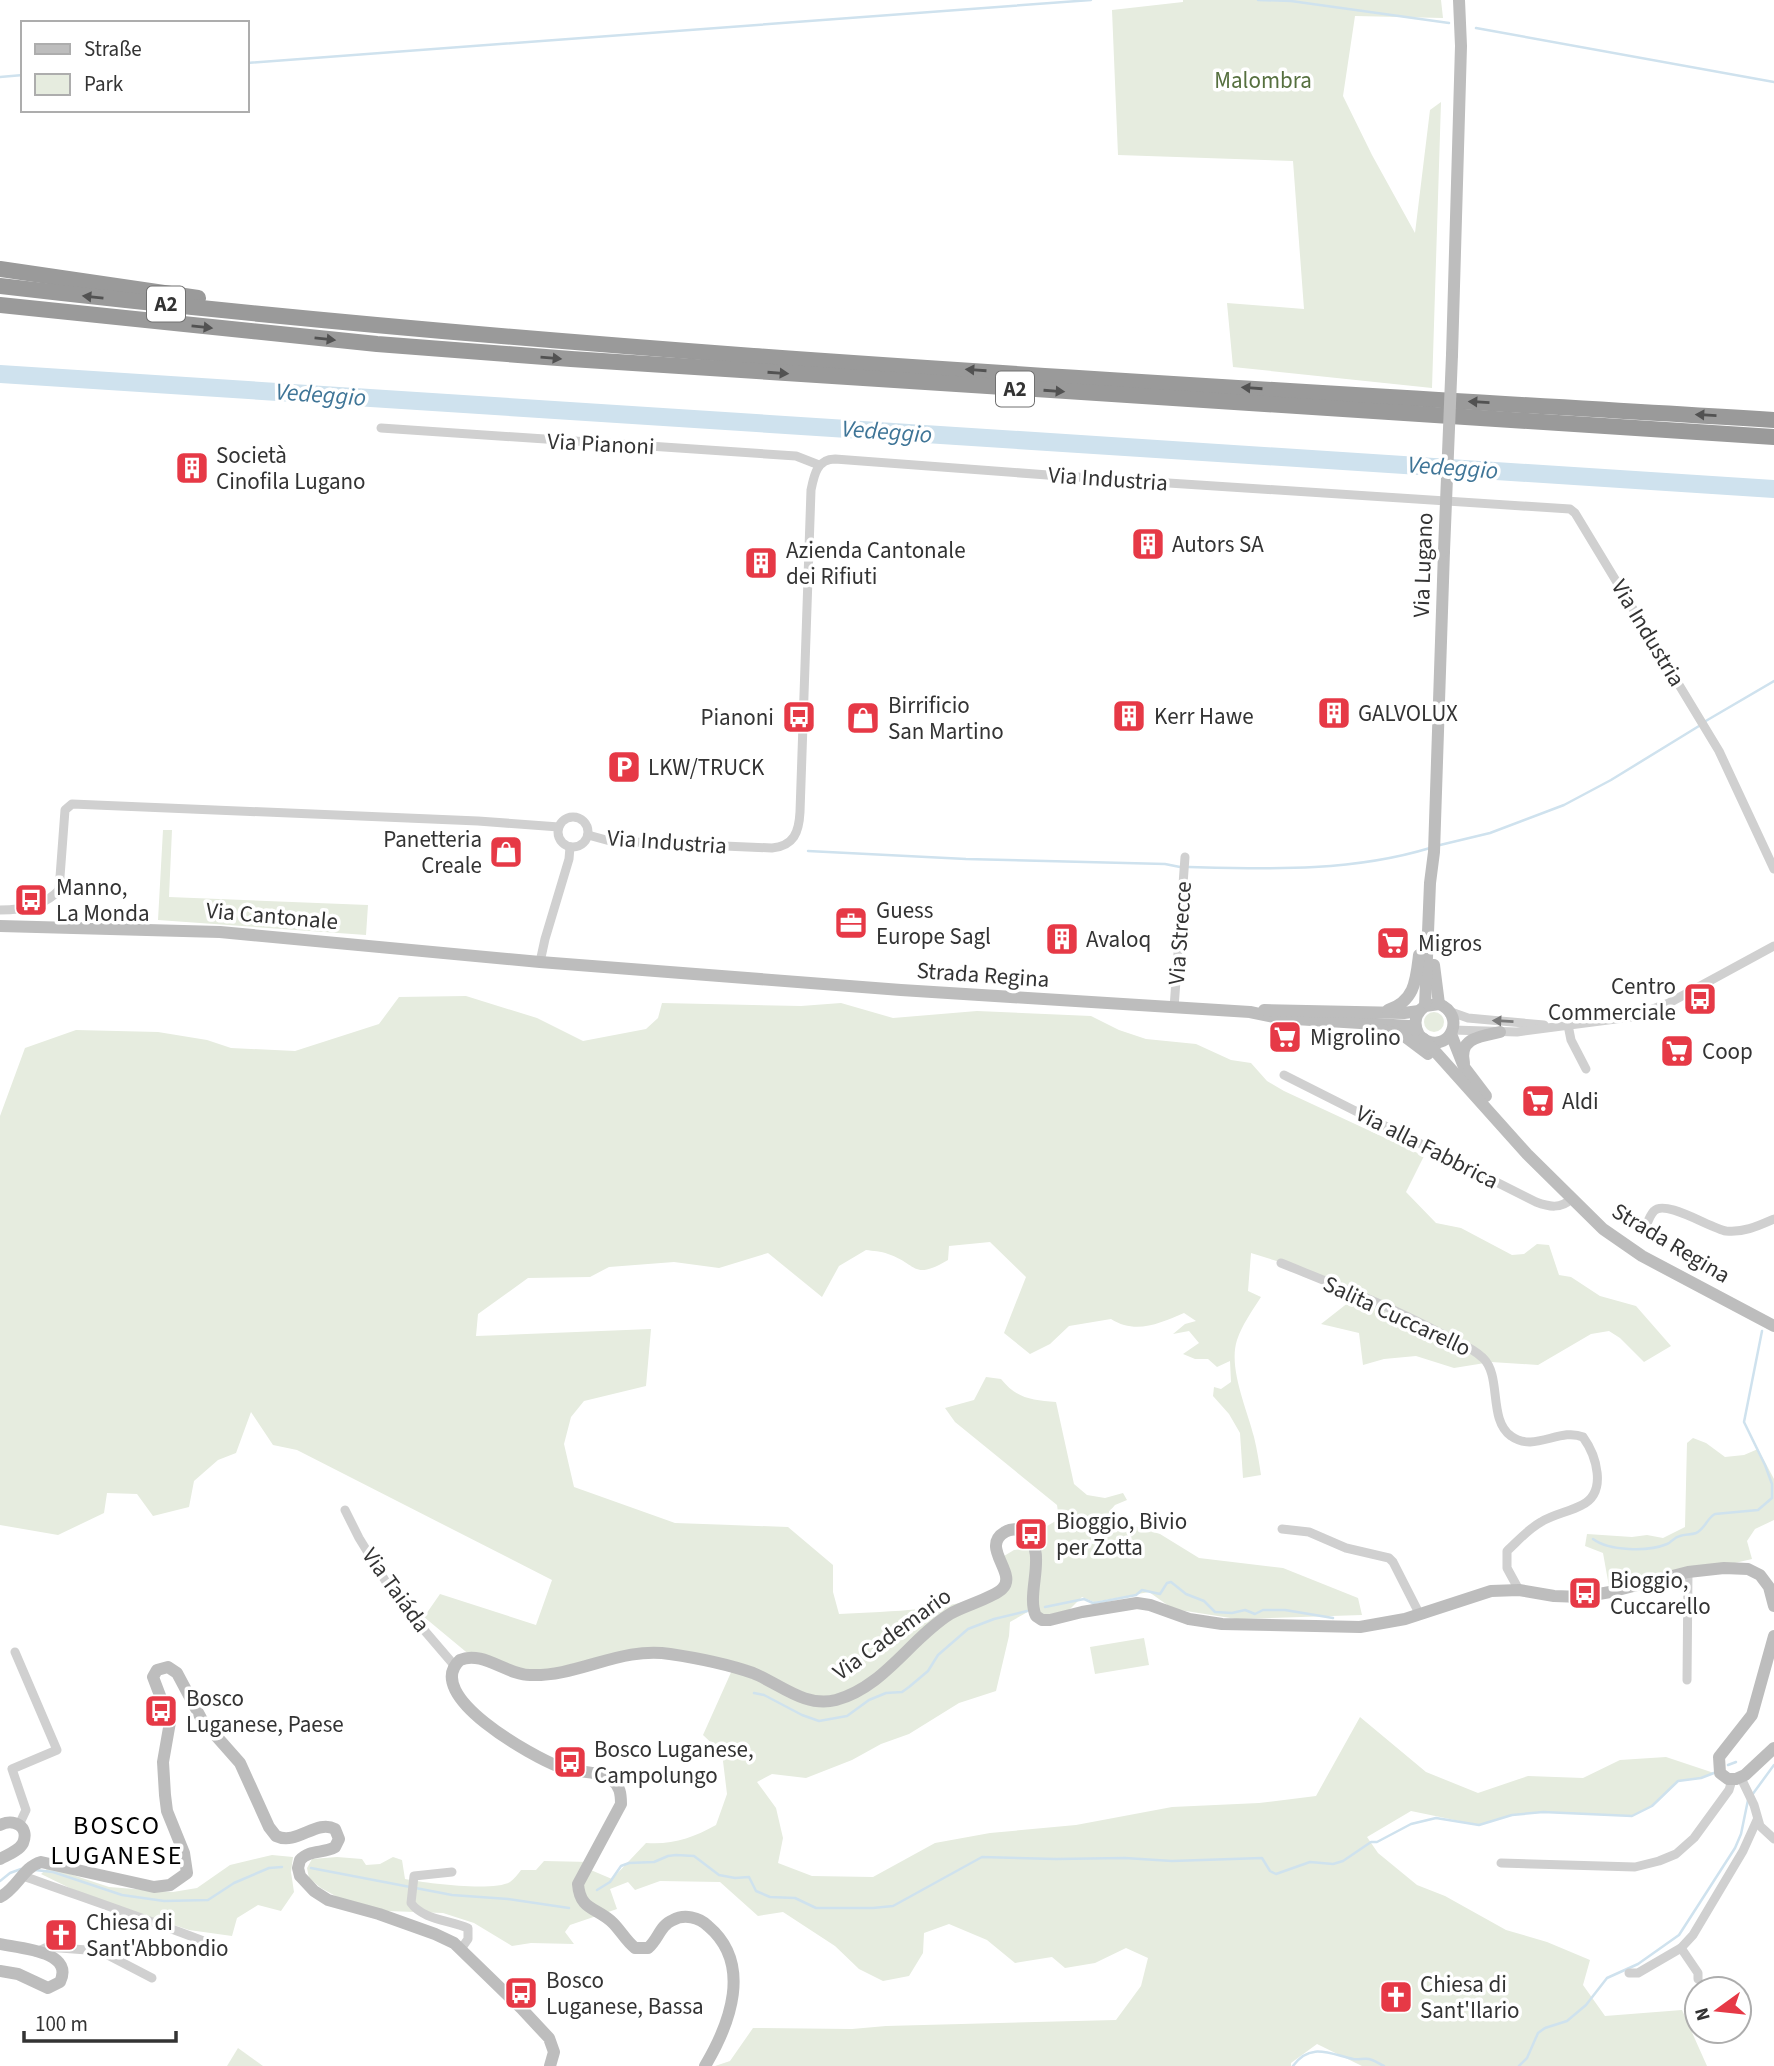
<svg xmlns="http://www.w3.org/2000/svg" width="1774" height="2066" font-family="'Source Sans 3',sans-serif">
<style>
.green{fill:#e6ecdf}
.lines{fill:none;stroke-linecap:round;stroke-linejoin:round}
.stream{stroke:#cfe2ee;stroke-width:2.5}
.river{stroke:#cfe2ee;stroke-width:18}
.street{stroke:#d0d0d0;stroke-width:9}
.secondary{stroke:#bdbdbd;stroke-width:12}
.highway{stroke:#9a9a9a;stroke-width:16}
.secondary-bridge{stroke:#bdbdbd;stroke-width:12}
.oneway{fill:#525252}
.oneway2{fill:#7a7a7a}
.labels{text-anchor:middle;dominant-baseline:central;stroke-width:7;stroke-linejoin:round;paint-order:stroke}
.shield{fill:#fff;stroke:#707070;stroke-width:2}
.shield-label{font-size:21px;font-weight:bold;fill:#333}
.park-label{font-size:23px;fill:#56703f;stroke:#fff}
.street-label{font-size:23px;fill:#333;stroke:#fff}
.poi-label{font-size:23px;fill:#333;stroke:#fff;text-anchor:start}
.water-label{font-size:24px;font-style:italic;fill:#3f7597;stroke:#fff}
.quarter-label{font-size:26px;letter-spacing:2px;fill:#000;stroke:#fff}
</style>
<rect width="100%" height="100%" fill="#fff"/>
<g class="green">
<polygon points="1183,0 1441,0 1443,18 1355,16 1343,96 1372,155 1415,233 1430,110 1441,102 1432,388 1233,367 1227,303 1304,309 1293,161 1118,155 1112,10 1183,2"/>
<polygon points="163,830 172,830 169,897 368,905 366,935 158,920"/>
<path d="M466 996 537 1018 583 1041 646 1029 658 1018 662 1003 801 1006 841 1003 893 1018 977 1011 1091 1016 1119 1030 1146 1039 1196 1044 1231 1060 1251 1063 1267 1081 1284 1091 1424 1156 1406 1192 1436 1223 1461 1228 1512 1255 1524 1254 1537 1244 1549 1245 1559 1275 1571 1277 1600 1296 1636 1306 1671 1346 1644 1362 1620 1338 1609 1331 1591 1334 1538 1365 1491 1362 1454 1368 1416 1356 1384 1359 1363 1365 1359 1333 1321 1324 1358 1295 1296 1267 1251 1253 1248 1291 1261 1297C1252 1311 1242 1325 1237 1340 1228 1368 1247 1409 1254 1437 1257 1449 1259 1462 1261 1475L1243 1478 1240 1433 1229 1414 1213 1396 1214 1387 1221 1389 1231 1382 1230 1361 1217 1367 1208 1359H1195L1183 1354 1199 1343 1189 1331 1173 1334 1185 1324 1196 1321 1184 1313C1160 1323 1136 1335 1111 1319L1069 1326 1050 1344 1030 1354 1004 1333 1026 1277 990 1242 949 1246 948 1260C912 1281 918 1264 888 1254 881 1251 873 1251 866 1250L839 1266 822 1297 768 1253 719 1268 674 1262 609 1267 590 1277 528 1278 478 1314 476 1336 651 1329 646 1386 584 1401 571 1417 564 1444 574 1487 675 1523 788 1527 833 1565V1592L839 1614C893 1611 951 1611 1001 1591L999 1559 1014 1550 1034 1548 1042 1529 1059 1519 1057 1505 955 1422 945 1408 974 1400 986 1377 1001 1379C1017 1399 1032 1400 1056 1402L1074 1484 1087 1495 1105 1498 1123 1493 1127 1500 1115 1505 1109 1512 1125 1523 1160 1534 1199 1558 1283 1568 1358 1598 1362 1615 1237 1619 1173 1609 1149 1592 1094 1602 1082 1597 1062 1617 1050 1620 1033 1609 1010 1622 1009 1636 996 1691 959 1703 909 1734 881 1744 852 1760 806 1778 772 1774 757 1782 776 1808 783 1838 778 1863 812 1876 873 1877 935 1843 990 1833 1076 1825 1172 1807 1259 1803 1316 1796 1360 1717 1426 1772 1478 1793 1528 1776 1583 1778 1620 1760 1666 1757 1714 1773 1701 1778 1678 1781 1652 1806 1632 1816 1543 1812 1512 1815 1479 1825 1411 1811 1367 1837 1378 1853 1417 1885 1445 1896 1506 1930 1547 1942 1590 1960 1583 1985 1605 2016 1682 2010 1707 2066H1362L1317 2044 1291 2063V2066H715L730 2061 753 2028 852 2029 886 2026 1116 2020 1141 1986 1148 1958 1126 1948 1095 1963 1065 1968 1052 1957 1015 1963 987 1940 949 1924 924 1933 923 1953 909 1976 883 1981 859 1969 835 1946 783 1912 758 1916 720 1882 660 1881 635 1890 628 1882 610 1889 617 1909 570 1925 565 1932 574 1944 531 1943 512 1946 474 1923 443 1913 387 1911 341 1899 321 1888 309 1878 307 1868 312 1859 337 1857 362 1859 366 1865 380 1864 393 1857 402 1860 405 1879C425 1883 493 1892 510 1882 514 1879 518 1874 521 1870H536L544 1861 590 1862 586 1868 612 1879 646 1843C672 1845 693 1838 716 1825L727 1794 722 1753 703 1735 733 1668 670 1654 533 1675 471 1656 424 1617 440 1594 536 1625 552 1580 297 1450 273 1445 251 1412 236 1453 218 1460 194 1481 189 1507 153 1516 137 1494 107 1493 104 1513 58 1535 0 1525V1116L25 1048 76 1030 158 1032 207 1040 231 1048 295 1051 379 1024 399 997Z"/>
<circle cx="1434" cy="1022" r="10"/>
<polygon points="1693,1438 1706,1443 1725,1457 1744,1455 1758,1449 1774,1479 1774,1520 1755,1529 1747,1541 1752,1559 1610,1592 1603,1553 1585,1546 1587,1534 1632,1537 1647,1535 1663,1538 1685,1527 1687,1443"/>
<polygon points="1144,1638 1149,1665 1095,1674 1090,1647"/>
<polygon points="272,1855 293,1857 291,1872 294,1892 281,1911 258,1905 237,1918 232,1936 189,1930 84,1895 41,1874 49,1867 109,1887 173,1892 197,1888 230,1865"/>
<polygon points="238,2048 263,2066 227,2066"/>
</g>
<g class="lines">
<g class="stream">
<polyline points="1258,0 1291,1 1449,23"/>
<polyline points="1476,28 1774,82"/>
<polyline points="247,63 1091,0"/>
<polyline points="0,77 23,75"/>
<polyline points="1704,722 1774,681"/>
<polyline points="1440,845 1490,833 1564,805 1611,780 1699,726"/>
<polyline points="808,851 966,859 1165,864 1180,867"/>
<path d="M1189 867C1270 869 1351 872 1430 848"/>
<path d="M1593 1539C1609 1551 1648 1552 1667 1544 1672 1542 1674 1537 1680 1536 1685 1534 1691 1535 1696 1533 1705 1529 1707 1518 1715 1514L1758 1510 1772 1498V1484L1765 1465 1744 1422 1762 1331"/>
<polyline points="1045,1607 1084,1599 1093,1603 1100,1602 1136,1595 1142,1590 1160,1594 1167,1583 1171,1582 1186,1594 1204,1601 1215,1612 1232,1613 1245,1610 1255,1614 1263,1610 1285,1610 1333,1618"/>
<polyline points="754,1693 764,1695 802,1715 819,1721 847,1716 869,1700 886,1693 902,1692 909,1687 928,1671 938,1655 968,1629 994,1619 1027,1611"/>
<polyline points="1728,1765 1736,1762"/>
<polyline points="1752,1795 1774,1765"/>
<polyline points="311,1868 452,1895 508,1899 569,1908"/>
<polyline points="35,1870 53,1872 122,1895 164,1901 208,1900 234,1883 269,1868 282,1867"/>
<polyline points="0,1881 10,1873 21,1869"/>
<polyline points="597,1890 610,1882 621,1866 629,1863 654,1862 668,1856 676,1855 694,1856 719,1875 735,1878 749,1877 756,1891 770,1897 795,1898 816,1908 873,1908 893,1906 982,1857 1056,1859 1125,1858 1172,1861 1262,1858 1270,1871 1276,1874 1310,1862 1333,1864 1343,1861 1371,1842 1377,1842 1411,1824 1436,1818 1479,1825 1512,1815 1543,1812 1632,1816 1652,1806 1678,1781 1701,1778 1714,1773"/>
<path d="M1293 2066C1310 2042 1330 2054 1353 2059 1358 2060 1364 2058 1369 2059 1374 2060 1379 2064 1384 2066"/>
<polyline points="1519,2066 1527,2058 1538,2033 1545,2028 1567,2021 1586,2005 1607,1978 1638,1964 1679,1935 1735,1848 1741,1834 1748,1800"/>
</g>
<polyline class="river" points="0,374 1774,489"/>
<g class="street">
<polyline points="381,428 796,456 819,465"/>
<circle cx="573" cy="832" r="15"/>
<path d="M588 835 610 841 772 848C794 846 799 832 800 812L811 490C814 475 817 459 835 459L1061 476 1570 509 1575 513 1719 751 1774 869"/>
<path d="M0 910C20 910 45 906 59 890L65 810 72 804 478 821 559 827"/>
<polyline points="540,962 545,939 569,859 570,847"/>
<polyline points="1174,1008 1185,857"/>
<polyline points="1451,1012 1468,1018 1544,1025"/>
<polyline points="1568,1025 1571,1040 1586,1069"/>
<polyline points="1453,1030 1517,1032 1631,1017 1669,1003 1774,946"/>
<path d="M1284 1075 1536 1202C1549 1207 1561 1209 1571 1199"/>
<path d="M1644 1231C1647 1225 1649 1216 1654 1211 1665 1199 1710 1228 1726 1231 1743 1233 1758 1226 1774 1219"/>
<path d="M1281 1263C1335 1285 1390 1306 1442 1334 1455 1341 1472 1347 1483 1358 1502 1376 1488 1420 1511 1436 1534 1453 1560 1427 1583 1437 1596 1455 1608 1492 1582 1505 1569 1512 1554 1514 1541 1522 1528 1529 1518 1541 1507 1551V1568L1519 1590"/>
<polyline points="345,1510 359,1538 394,1595 454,1665"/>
<polyline points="1282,1529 1309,1532 1346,1548 1389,1558 1393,1562 1420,1615"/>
<polyline points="15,1652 57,1750 12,1769 26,1810 19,1825"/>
<polyline points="1687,1680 1688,1572"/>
<polyline points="1741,1778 1754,1805 1760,1826 1774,1839"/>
<polyline points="1501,1863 1635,1867 1659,1861 1676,1854 1694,1838 1729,1790 1732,1780"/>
<path d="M452 1872 414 1876 411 1903C423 1920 450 1920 468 1928V1939L461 1949"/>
<path d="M23 1876C90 1900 158 1923 224 1949"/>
<polyline points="1681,1948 1698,1973 1698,1979"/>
<polyline points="36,1952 47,1947 100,1951 152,1978"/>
<polyline points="1629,1973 1638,1973 1681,1948 1693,1935 1743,1851 1757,1820"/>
</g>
<g class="secondary">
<polyline points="1452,355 1461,46 1459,0"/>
<path d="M0 926 220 932 540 962 901 990 1250 1012 1279 1018 1409 1026C1416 1030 1420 1038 1427 1041 1451 1051 1466 1015 1439 1004L1425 1006C1415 1013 1413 1024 1419 1035"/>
<polyline points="1434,965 1439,1004"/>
<polyline points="1425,1006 1430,883 1434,852 1444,551"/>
<polyline points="1264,1010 1404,1013 1419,1011"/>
<path d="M1388 1010C1415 1001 1416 980 1419 955"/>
<polyline points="1383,1030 1404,1036 1428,1054"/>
<polyline points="1451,1034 1464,1067 1486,1096"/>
<polyline points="1424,1039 1527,1154 1603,1229 1642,1256 1774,1326"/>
<path d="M1464 1063C1458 1038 1481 1036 1500 1032"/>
<polyline points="1774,1636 1752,1715 1719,1757 1720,1773 1728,1779 1736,1779 1745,1775 1774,1748"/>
<path d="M0 1825C13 1818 30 1826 23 1843 19 1851 7 1855 0 1859"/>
<path d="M0 1897C17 1889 23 1867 41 1862L154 1887 170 1885 187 1873 184 1853 167 1811 165 1795 163 1762 170 1722 153 1677 157 1670 168 1667 177 1673 202 1720 240 1763 269 1827 276 1836C297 1846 316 1819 335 1829L339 1839 335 1847C323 1854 310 1849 300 1860L298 1868 300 1876 314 1891 328 1900 379 1914 435 1934 454 1943 521 2008 549 2038 554 2052 550 2066"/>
<path d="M0 1944C19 1948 75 1951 60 1982L48 1988 18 1974 0 1971"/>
<path d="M705 2066C730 2024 753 1964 708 1926 699 1917 684 1914 673 1920 660 1925 658 1940 648 1948H635C626 1941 621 1931 613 1923 597 1907 580 1911 578 1884L621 1804C621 1794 620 1786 612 1780 599 1770 575 1773 560 1767 533 1757 421 1695 460 1660 482 1650 507 1675 530 1675 578 1677 621 1646 670 1654 697 1658 727 1664 753 1673 780 1684 805 1708 836 1700 884 1687 910 1639 950 1614 963 1606 993 1598 1002 1589 1019 1574 979 1547 1005 1532 1011 1528 1018 1529 1025 1532 1049 1553 1025 1593 1036 1616L1042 1620H1050L1082 1612 1137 1603 1150 1605 1189 1619 1222 1624 1360 1627 1405 1619 1491 1591 1519 1590 1554 1596 1582 1597 1610 1592 1688 1572 1724 1568 1748 1569 1760 1575 1769 1587 1774 1606"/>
</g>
<g class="highway">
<polyline points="0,269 198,298"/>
<path d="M0 286C589 355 1182 384 1774 420"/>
<polyline points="0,305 377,344 571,359 1774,437"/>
</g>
<polyline class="secondary-bridge" points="1444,551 1452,355"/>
</g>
<defs><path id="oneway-solid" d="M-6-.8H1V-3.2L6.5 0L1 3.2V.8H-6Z" transform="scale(1.75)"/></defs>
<g class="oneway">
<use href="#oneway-solid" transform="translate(93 297) rotate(-174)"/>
<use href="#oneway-solid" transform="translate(202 327) rotate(6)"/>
<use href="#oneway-solid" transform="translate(325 339) rotate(6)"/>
<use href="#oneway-solid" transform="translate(551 358) rotate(5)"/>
<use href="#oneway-solid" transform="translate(976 370) rotate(-176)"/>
<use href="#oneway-solid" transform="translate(778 373) rotate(4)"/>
<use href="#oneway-solid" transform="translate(1252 388) rotate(-176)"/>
<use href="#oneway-solid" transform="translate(1054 391) rotate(4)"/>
<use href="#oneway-solid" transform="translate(1479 402) rotate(-177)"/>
<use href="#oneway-solid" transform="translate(1706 415) rotate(-177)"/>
</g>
<use class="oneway2" href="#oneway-solid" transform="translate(1503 1021) rotate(-177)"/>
<defs>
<symbol id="building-square" viewBox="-11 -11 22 22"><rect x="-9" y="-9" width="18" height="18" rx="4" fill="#e63946" stroke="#fff"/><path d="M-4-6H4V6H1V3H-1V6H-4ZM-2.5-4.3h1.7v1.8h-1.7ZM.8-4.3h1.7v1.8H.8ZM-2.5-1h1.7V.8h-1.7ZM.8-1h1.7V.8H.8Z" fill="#fff"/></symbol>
<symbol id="bus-square" viewBox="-11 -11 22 22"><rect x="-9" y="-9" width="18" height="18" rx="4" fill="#e63946" stroke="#fff"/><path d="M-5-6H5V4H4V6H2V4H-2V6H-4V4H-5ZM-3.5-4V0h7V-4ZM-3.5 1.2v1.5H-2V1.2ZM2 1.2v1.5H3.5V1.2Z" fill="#fff"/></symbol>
<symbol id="shop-square" viewBox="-11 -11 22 22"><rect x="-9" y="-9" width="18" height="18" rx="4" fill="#e63946" stroke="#fff"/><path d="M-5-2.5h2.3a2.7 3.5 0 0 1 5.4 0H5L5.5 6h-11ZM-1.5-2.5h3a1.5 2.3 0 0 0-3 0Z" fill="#fff"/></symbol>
<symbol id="parking-square" viewBox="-11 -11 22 22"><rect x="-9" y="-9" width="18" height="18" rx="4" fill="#e63946" stroke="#fff"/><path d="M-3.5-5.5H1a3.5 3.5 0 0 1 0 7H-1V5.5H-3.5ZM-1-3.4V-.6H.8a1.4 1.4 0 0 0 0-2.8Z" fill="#fff"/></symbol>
<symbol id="office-square" viewBox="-11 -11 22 22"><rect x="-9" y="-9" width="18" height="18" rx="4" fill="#e63946" stroke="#fff"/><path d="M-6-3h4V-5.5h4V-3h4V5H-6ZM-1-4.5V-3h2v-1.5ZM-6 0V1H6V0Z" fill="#fff"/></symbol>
<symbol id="supermarket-square" viewBox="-11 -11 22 22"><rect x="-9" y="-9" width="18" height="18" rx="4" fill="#e63946" stroke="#fff"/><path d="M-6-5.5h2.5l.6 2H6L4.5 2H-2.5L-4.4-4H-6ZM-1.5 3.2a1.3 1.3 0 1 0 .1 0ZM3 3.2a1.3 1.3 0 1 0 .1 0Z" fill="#fff"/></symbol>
<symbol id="church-square" viewBox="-11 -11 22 22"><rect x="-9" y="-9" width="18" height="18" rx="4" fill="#e63946" stroke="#fff"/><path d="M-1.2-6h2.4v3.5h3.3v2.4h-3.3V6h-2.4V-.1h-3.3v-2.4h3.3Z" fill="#fff"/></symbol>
</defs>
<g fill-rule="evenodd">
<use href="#building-square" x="173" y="449" width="38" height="38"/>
<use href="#building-square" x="1129" y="525" width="38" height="38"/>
<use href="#building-square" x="742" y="544" width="38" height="38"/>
<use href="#building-square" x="1315" y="694" width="38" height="38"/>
<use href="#building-square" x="1110" y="697" width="38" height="38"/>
<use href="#bus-square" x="780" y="698" width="38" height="38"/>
<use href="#shop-square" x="844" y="699" width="38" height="38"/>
<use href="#parking-square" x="605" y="748" width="38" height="38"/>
<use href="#shop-square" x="487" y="833" width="38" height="38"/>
<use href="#bus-square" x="12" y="881" width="38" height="38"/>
<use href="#office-square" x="832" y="904" width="38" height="38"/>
<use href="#building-square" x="1043" y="920" width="38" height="38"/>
<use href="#supermarket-square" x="1374" y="924" width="38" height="38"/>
<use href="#bus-square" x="1681" y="980" width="38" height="38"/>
<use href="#supermarket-square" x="1266" y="1018" width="38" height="38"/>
<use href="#supermarket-square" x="1658" y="1032" width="38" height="38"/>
<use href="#supermarket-square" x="1519" y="1082" width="38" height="38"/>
<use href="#bus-square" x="1012" y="1515" width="38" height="38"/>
<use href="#bus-square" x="1566" y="1574" width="38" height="38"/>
<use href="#bus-square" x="142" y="1692" width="38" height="38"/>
<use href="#bus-square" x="551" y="1743" width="38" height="38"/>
<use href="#church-square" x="42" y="1916" width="38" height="38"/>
<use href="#bus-square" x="502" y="1974" width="38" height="38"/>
<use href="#church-square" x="1377" y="1978" width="38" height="38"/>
</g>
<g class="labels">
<g class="shield">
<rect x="147" y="286.5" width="38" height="35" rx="5"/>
<rect x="996" y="371.5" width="38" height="35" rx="5"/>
</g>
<g class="shield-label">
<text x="166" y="304">A2</text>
<text x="1015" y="389">A2</text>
</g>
<g class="park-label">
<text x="1263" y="80">Malombra</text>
</g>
<g class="street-label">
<text transform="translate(601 444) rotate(3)">Via Pianoni</text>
<text transform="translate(1108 479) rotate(4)">Via Industria</text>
<text transform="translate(1423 565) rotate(-88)">Via Lugano</text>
<text transform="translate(1648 633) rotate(59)">Via Industria</text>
<text transform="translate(667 842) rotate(4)">Via Industria</text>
<text transform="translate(272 916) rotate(5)">Via Cantonale</text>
<text transform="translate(1180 933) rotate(-86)">Via Strecce</text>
<text transform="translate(983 975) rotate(4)">Strada Regina</text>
<text transform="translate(1427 1147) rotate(27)">Via alla Fabbrica</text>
<text transform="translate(1671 1243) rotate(31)">Strada Regina</text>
<text transform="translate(1397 1316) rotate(25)">Salita Cuccarello</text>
<text transform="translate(396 1590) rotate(54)">Via Taiáda</text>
<text transform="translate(892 1634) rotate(-36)">Via Cademario</text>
</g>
<g class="poi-label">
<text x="216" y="455">Società<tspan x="216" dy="26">Cinofila Lugano</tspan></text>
<text x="1172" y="544">Autors SA</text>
<text x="786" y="550">Azienda Cantonale<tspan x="786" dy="26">dei Rifiuti</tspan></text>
<text x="888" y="705">Birrificio<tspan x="888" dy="26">San Martino</tspan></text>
<text x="1358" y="713">GALVOLUX</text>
<text x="1154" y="716">Kerr Hawe</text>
<text x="774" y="717" text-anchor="end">Pianoni</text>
<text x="648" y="767">LKW/TRUCK</text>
<text x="482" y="839" text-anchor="end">Panetteria<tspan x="482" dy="26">Creale</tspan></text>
<text x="56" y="887">Manno,<tspan x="56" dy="26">La Monda</tspan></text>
<text x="876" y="910">Guess<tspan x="876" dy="26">Europe Sagl</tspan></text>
<text x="1086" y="939">Avaloq</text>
<text x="1418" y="943">Migros</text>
<text x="1676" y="986" text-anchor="end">Centro<tspan x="1676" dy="26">Commerciale</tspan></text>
<text x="1310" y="1037">Migrolino</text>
<text x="1702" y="1051">Coop</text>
<text x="1562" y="1101">Aldi</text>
<text x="1056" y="1521">Bioggio, Bivio<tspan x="1056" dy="26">per Zotta</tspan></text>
<text x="1610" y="1580">Bioggio,<tspan x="1610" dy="26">Cuccarello</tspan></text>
<text x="186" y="1698">Bosco<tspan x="186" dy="26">Luganese, Paese</tspan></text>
<text x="594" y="1749">Bosco Luganese,<tspan x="594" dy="26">Campolungo</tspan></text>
<text x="86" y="1922">Chiesa di<tspan x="86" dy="26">Sant'Abbondio</tspan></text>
<text x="546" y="1980">Bosco<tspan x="546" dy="26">Luganese, Bassa</tspan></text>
<text x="1420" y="1984">Chiesa di<tspan x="1420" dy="26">Sant'Ilario</tspan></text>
</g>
<g class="water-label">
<text transform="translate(321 395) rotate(4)">Vedeggio</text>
<text transform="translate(887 432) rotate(4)">Vedeggio</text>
<text transform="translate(1453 468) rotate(4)">Vedeggio</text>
</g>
<g class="quarter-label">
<text x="117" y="1825">BOSCO<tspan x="117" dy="30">LUGANESE</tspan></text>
</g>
</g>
<rect x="21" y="21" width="228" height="91" fill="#ffffff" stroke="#adadad" stroke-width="2"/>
<rect x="35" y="44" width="35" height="10" fill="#bdbdbd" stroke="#adadad" stroke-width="2"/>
<text x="84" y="56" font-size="21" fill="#333333">Straße</text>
<rect x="35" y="74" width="35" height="21" fill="#e6ecdf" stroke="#adadad" stroke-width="2"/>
<text x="84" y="91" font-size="21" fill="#333333">Park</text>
<g transform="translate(1718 2010) rotate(255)"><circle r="33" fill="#ffffff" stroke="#adadad" stroke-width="2"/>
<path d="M0-5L12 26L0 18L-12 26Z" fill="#e63946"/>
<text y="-10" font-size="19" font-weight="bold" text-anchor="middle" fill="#333333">N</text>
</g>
<path d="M24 2031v10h152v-10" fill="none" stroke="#333333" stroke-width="3.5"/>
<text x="35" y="2031" font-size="21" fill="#333333" stroke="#ffffff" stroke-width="5" paint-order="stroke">100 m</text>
</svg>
